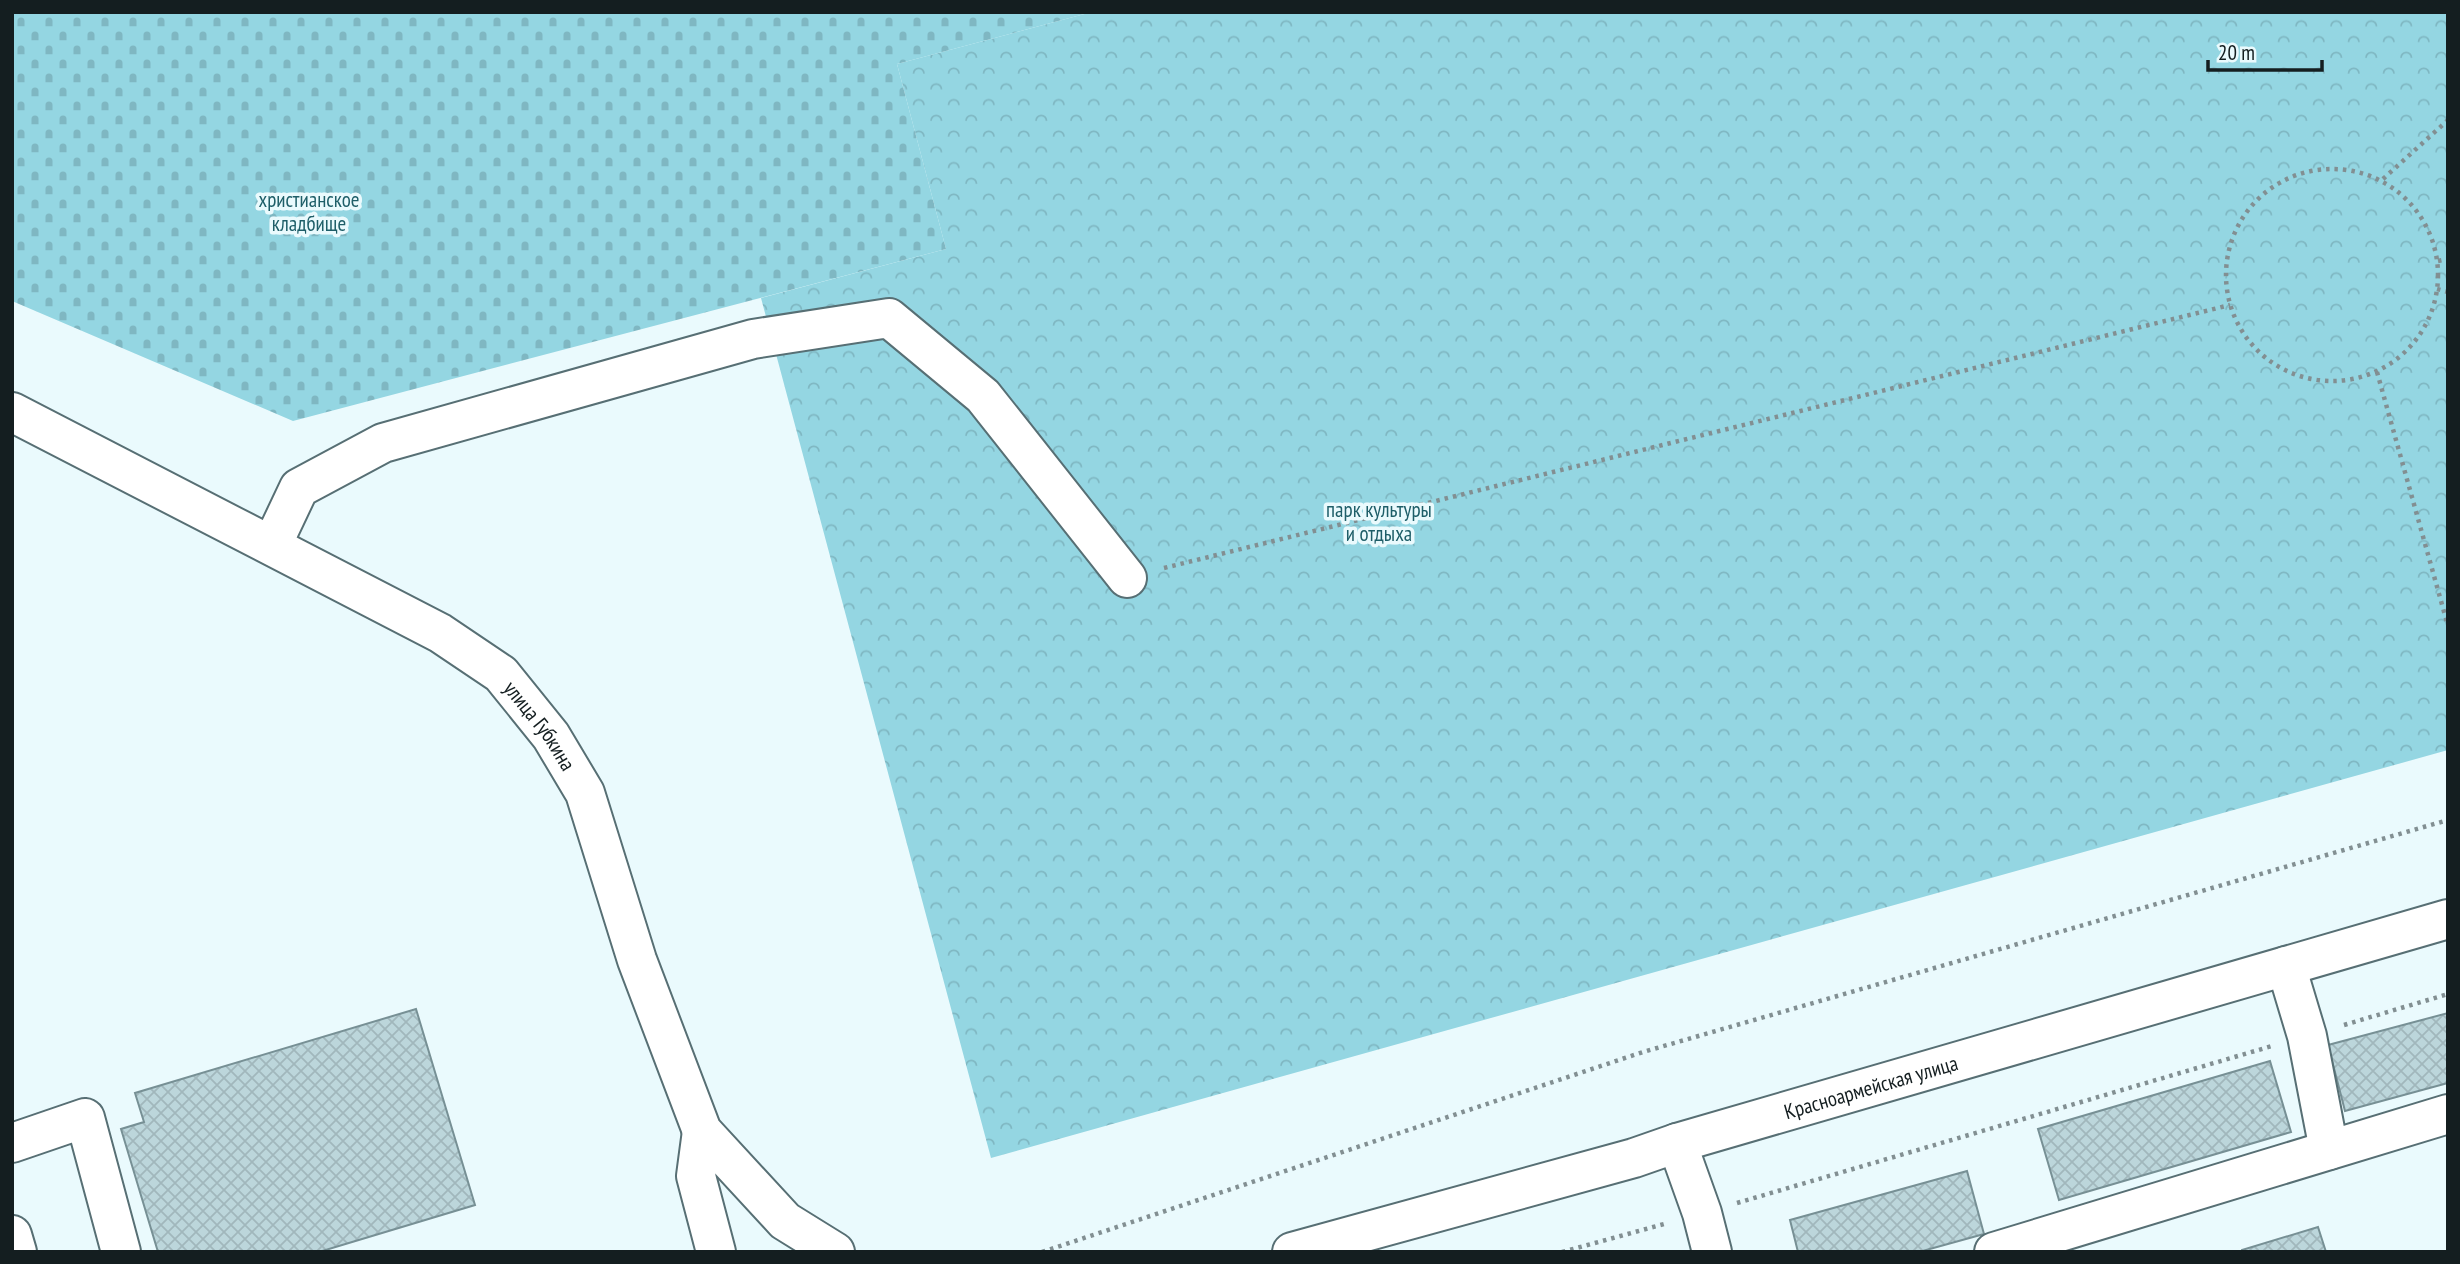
<svg xmlns="http://www.w3.org/2000/svg" width="2460" height="1264" font-family="'PT Sans Narrow',sans-serif">
<style>
.forest{fill:url(#forest-crowns)}
.cemetery{fill:url(#cemetery-stones)}
.building{fill:url(#building-cross-hatch);stroke:#779095;stroke-width:2}
.lines{fill:none;stroke-linecap:round;stroke-linejoin:round}
.minor-casing{stroke:#576f74;stroke-width:42}
.path{stroke:#828f92;stroke-width:4.5;stroke-dasharray:3.5 5;stroke-linecap:butt}
.minor{stroke:#fff;stroke-width:38}
.labels{text-anchor:middle;dominant-baseline:central;stroke-width:7;stroke-linejoin:round;paint-order:stroke}
.park-label{font-size:21px;fill:#1e5e68;stroke:#eafafd}
.street-label{font-size:21px;fill:#141e20;stroke:#eafafd}
</style>
<defs>
<pattern id="forest-crowns" width="20" height="18" patternUnits="userSpaceOnUse" patternTransform="scale(1.75)"><rect width="20" height="18" fill="#94d6e2"/><path d="M2 6a3 3 0 1 1 6 0M12 15a3 3 0 1 1 6 0" fill="none" stroke="#7fb7c2"/></pattern>
<pattern id="cemetery-stones" width="16" height="16" patternUnits="userSpaceOnUse" patternTransform="scale(1.75)"><rect width="16" height="16" fill="#94d6e2"/><path d="M2 7V4a2 2 0 0 1 4 0v3zM10 15v-3a2 2 0 0 1 4 0v3z" fill="#7fb7c2"/></pattern>
<pattern id="building-cross-hatch" width="8" height="8" patternUnits="userSpaceOnUse" patternTransform="scale(1.75)"><rect width="8" height="8" fill="#bcd6db"/><path d="M0 0l8 8M0 8l8-8" fill="none" stroke="#a1b7bc"/></pattern>
</defs>
<rect width="100%" height="100%" fill="#eafafd"/>
<polygon class="forest" points="1092,12 2448,12 2448,750 991,1158 761,298 946,249 897,64"/>
<polygon class="cemetery" points="12,12 1092,12 897,64 946,249 293,421 12,301"/>
<g class="building">
<polygon points="416,1009 475,1205 319,1252 158,1252 121,1129 144,1122 135,1093"/>
<polygon points="2448,1013 2448,1083 2345,1111 2328,1045"/>
<polygon points="2270,1061 2291,1132 2059,1200 2038,1129"/>
<polygon points="1967,1171 1984,1234 1919,1252 1798,1252 1790,1220"/>
<polygon points="2318,1227 2326,1252 2242,1252 2242,1250"/>
</g>
<g class="lines">
<defs>
<g id="minor">
<path id="s1" d="M12 412 440 633 501 674 551 736 585 793 637 960 702 1131 785 1221 835 1252"/>
<polyline points="272,545 299,488 383,443 753,339 889,318 983,396 1127,578"/>
<polyline points="2286,966 2307,1036 2329,1150"/>
<polyline points="702,1131 696,1176 716,1252"/>
<polyline points="12,1143 85,1118 121,1252"/>
<polyline points="1677,1143 1702,1213 1712,1252"/>
<polyline points="12,1235 17,1252"/>
<path id="s2" d="M1292 1252 1634 1158 1677 1143 2448 919"/>
<polyline points="1994,1252 2448,1114"/>
</g>
</defs>
<use href="#minor" class="minor-casing"/>
<g class="path">
<circle cx="2332" cy="275" r="106"/>
<polyline points="2383,179 2448,120"/>
<polyline points="2438,261 2448,259"/>
<polyline points="2437,289 2448,292"/>
<polyline points="2377,372 2448,626"/>
<polyline points="1164,568 2230,305"/>
<polyline points="2344,1025 2448,994"/>
<polyline points="1737,1203 2272,1046"/>
<polyline points="1042,1252 1643,1052 2448,820"/>
<polyline points="1562,1252 1664,1224"/>
</g>
<use href="#minor" class="minor"/>
</g>
<g class="labels">
<g class="park-label">
<text x="309" y="199">христианское<tspan x="309" dy="24">кладбище</tspan></text>
<text x="1379" y="509">парк культуры<tspan x="1379" dy="24">и отдыха</tspan></text>
</g>
<g class="street-label">
<text stroke="none"><textPath href="#s1" startOffset="620">улица Губкина</textPath></text>
<text stroke="none"><textPath href="#s2" startOffset="602">Красноармейская улица</textPath></text>
</g>
</g>
<rect width="2460" height="1264" fill="none" stroke="#141e20" stroke-width="28"/>
<path d="M2208 60v10h114v-10" fill="none" stroke="#141e20" stroke-width="3.5"/>
<text x="2218" y="60" font-size="21" fill="#141e20" stroke="#eafafd" stroke-width="5" paint-order="stroke">20 m</text>
</svg>
